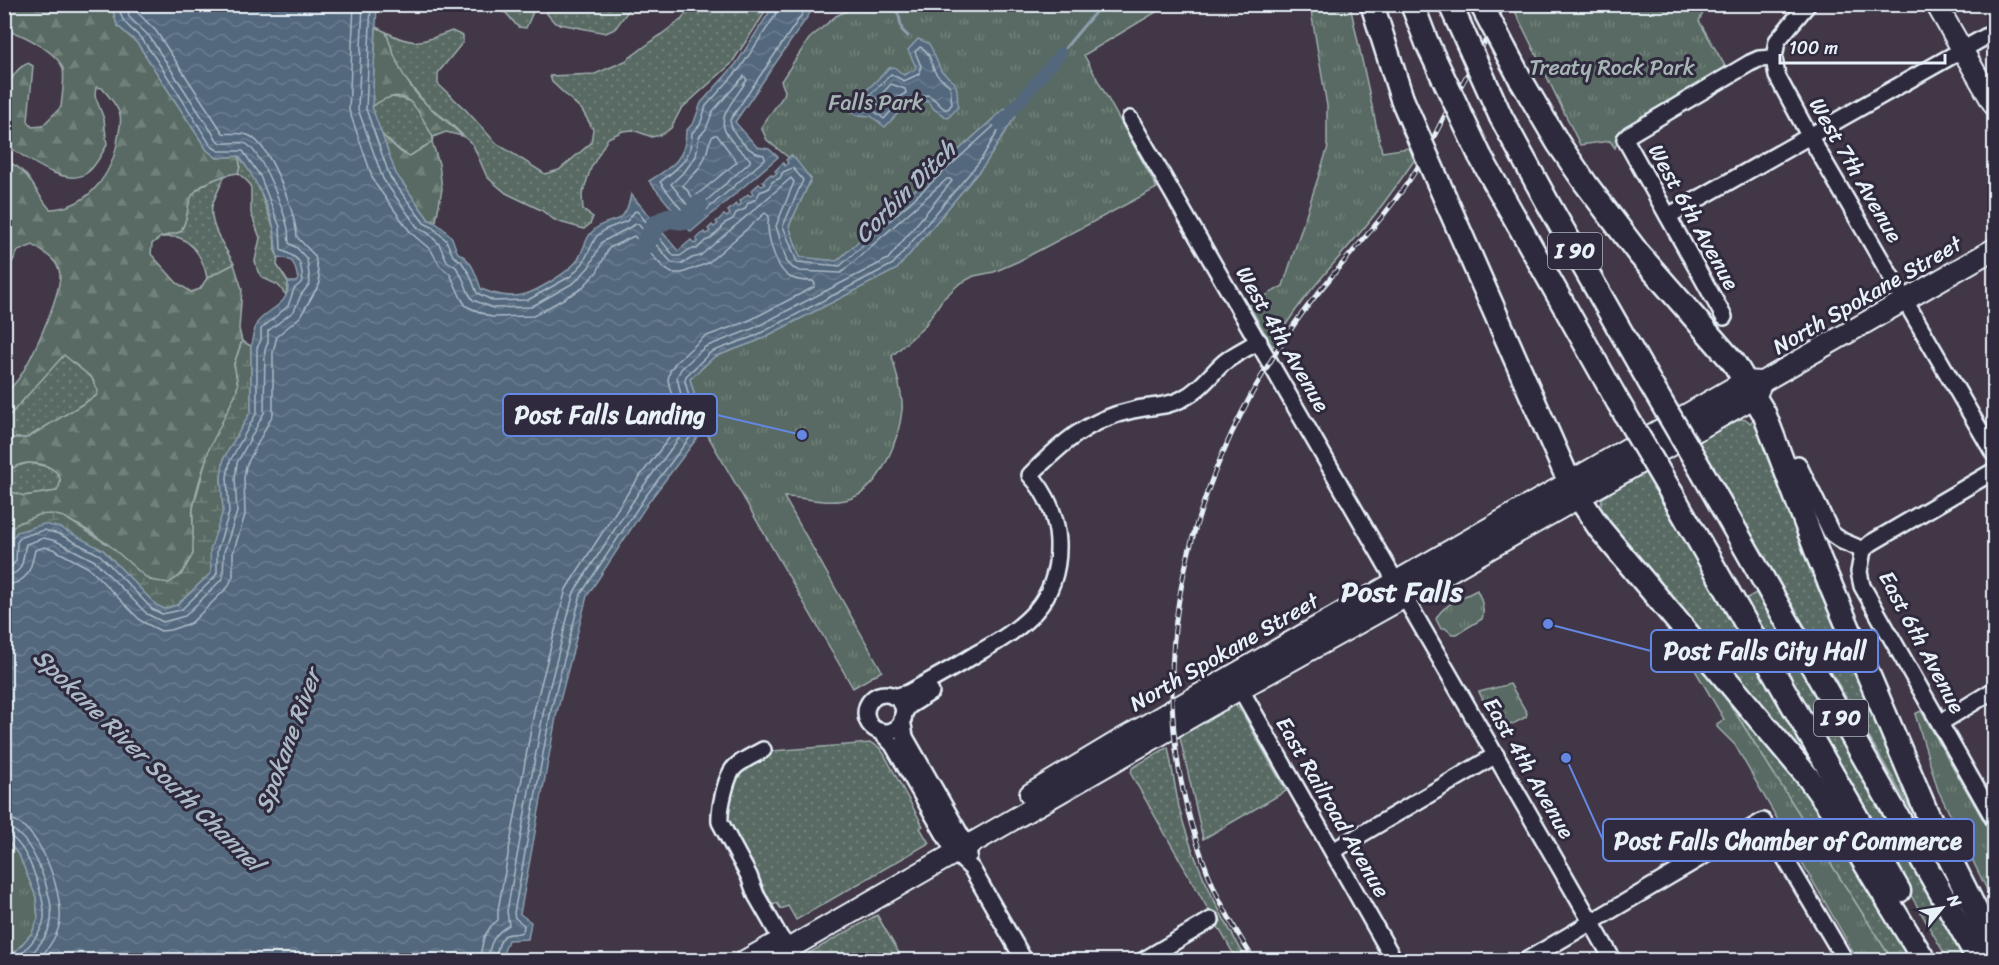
<svg xmlns="http://www.w3.org/2000/svg" width="1999" height="965" font-family="Sriracha,sans-serif">
<style>
.grass{fill:url(#grass-dots);stroke:#a0aeae;stroke-width:1.5}
.forest{fill:url(#forest-firs);stroke:#a0aeae;stroke-width:1.5;fill-rule:evenodd}
.wetland{fill:url(#wetland-marsh);stroke:#a0aeae;stroke-width:1.5}
.park{fill:url(#park-tufts);stroke:#a0aeae;stroke-width:1.5}
.water{fill:url(#water-waves);stroke:#8e9eae;stroke-width:1.5}
.lines{fill:none;stroke-linecap:round;stroke-linejoin:round}
.shore{stroke:#acbac7;stroke-width:1.5}
.stream{stroke:#8e9eae;stroke-width:3}
.canal{stroke:#52677d;stroke-width:12}
.river{stroke:#52677d;stroke-width:20}
.minor-casing{stroke:#e8f1f8;stroke-width:20}
.major-casing{stroke:#e8f1f8;stroke-width:24}
.highway-casing{stroke:#e8f1f8;stroke-width:27}
.minor{stroke:#2f2a3d;stroke-width:15}
.major{stroke:#2f2a3d;stroke-width:20}
.highway{stroke:#2f2a3d;stroke-width:22}
.rail-casing{stroke:#e8f1f8;stroke-width:5}
.rail{stroke:#2f2a3d;stroke-width:3;stroke-dasharray:9;stroke-linecap:butt}
.highway-bridge-casing{stroke:#e8f1f8;stroke-width:27;stroke-linecap:butt}
.highway-bridge{stroke:#2f2a3d;stroke-width:22}
.labels{text-anchor:middle;dominant-baseline:central;stroke-width:6;stroke-linejoin:round;paint-order:stroke}
.shield{fill:#2f2a3d;stroke:#b0b5c0;stroke-width:1.5}
.shield-label{font-size:21px;font-weight:bold;fill:#e8f1f8}
.park-label{font-size:22px;fill:#a8b5b5;stroke:#2f2a3d}
.street-label{font-size:22px;fill:#e8f1f8;stroke:#2f2a3d}
.water-label{font-size:24px;font-style:italic;fill:#acbac7;stroke:#2f2a3d}
.district-label{font-size:28px;font-weight:bold;fill:#e8f1f8;stroke:#2f2a3d}
.leader{fill:none;stroke:#6487e3;stroke-width:2}
.callout-dot{fill:#6487e3;stroke:#2f2a3d;stroke-width:2}
.callout{fill:#2f2a3d;stroke:#6487e3;stroke-width:2}
.callout-label{font-size:24px;text-anchor:middle;font-weight:bold;fill:#e8f1f8}
</style>
<defs>
<pattern id="grass-dots" width="8" height="8" patternUnits="userSpaceOnUse" patternTransform="scale(1.5)"><rect width="8" height="8" fill="#596b63"/><path d="M2 2h.1M6 6h.1" fill="none" stroke="#71817a" stroke-width="1.8" stroke-linecap="round"/></pattern>
<pattern id="forest-firs" width="22" height="20" patternUnits="userSpaceOnUse" patternTransform="scale(1.5)"><rect width="22" height="20" fill="#596b63"/><path d="M5 1l3.5 6h-7zM16 11l3.5 6h-7z" fill="#71817a"/></pattern>
<pattern id="wetland-marsh" width="20" height="14" patternUnits="userSpaceOnUse" patternTransform="scale(1.5)"><rect width="20" height="14" fill="#596b63"/><path d="M1 5h8M5 5V1M11 12h8M15 12V8" fill="none" stroke="#71817a"/></pattern>
<pattern id="park-tufts" width="24" height="20" patternUnits="userSpaceOnUse" patternTransform="scale(1.5)"><rect width="24" height="20" fill="#596b63"/><path d="M3 7l-1-3M5 7V3M7 7l1-3M15 17l-1-3M17 17v-4M19 17l1-3" fill="none" stroke="#71817a"/></pattern>
<pattern id="water-waves" width="16" height="10" patternUnits="userSpaceOnUse" patternTransform="scale(1.5)"><rect width="16" height="10" fill="#52677d"/><path d="M0 5q4-4 8 0t8 0" fill="none" stroke="#6b7d90"/></pattern>
</defs>
<rect width="100%" height="100%" fill="#413746"/>
<filter id="ink" filterUnits="userSpaceOnUse"><feTurbulence type="fractalNoise" baseFrequency=".0167" numOctaves="2"/><feDisplacementMap in="SourceGraphic" scale="12" xChannelSelector="R" yChannelSelector="G"/><feConvolveMatrix kernelMatrix="1 2 1 2 8 2 1 2 1" color-interpolation-filters="sRGB"/></filter>
<g filter="url(#ink)">
<g class="grass">
<polygon points="546,4 629,4 629,5 628,11 615,29 606,33 555,23 547,14"/>
<polygon points="486,5 530,5 533,12 526,28 518,27 506,13"/>
<path d="M690 5H768L762 17 731 64 681 109 671 128 663 134 652 137 633 130 623 131 608 138 591 168 582 195 583 210 593 217 590 224 584 229 556 221 541 210 506 193 487 177 473 145 448 121 426 104 403 76 394 57 386 32C416 48 423 41 452 31L463 36V42L438 73V84L466 110 496 143 545 174 559 170 591 143 593 129 582 110 552 82 550 76 595 74 625 61 682 19Z"/>
<path d="M385 97C418 96 419 111 433 137L432 142 410 156C404 155 383 137 380 131 377 124 374 115 372 107Z"/>
<polygon points="239,156 255,178 274,229 275,251 278,257 277,265 288,282 286,295 278,285 263,278 258,272 255,261 260,238 251,213 251,188 248,182 238,173 240,167"/>
<path d="M225 175C221 185 215 196 212 206 209 226 225 247 234 264L207 278C204 262 196 245 180 238 175 236 167 237 161 237L180 232C188 221 186 211 190 199 194 187 214 180 225 175Z"/>
<polygon points="64,354 92,378 98,391 96,396 27,438 11,438 6,431 6,419"/>
<polygon points="1740,419 1747,420 1750,423 1753,420 1758,425 1930,843 1698,441"/>
<path d="M29 463C44 466 70 468 57 491L24 496 5 490V473L16 466Z"/>
<polygon points="1645,473 1844,815 1637,566 1600,510 1602,499 1606,495"/>
<polygon points="1756,593 1941,909 1971,960 1948,960 1820,736 1745,599"/>
<polygon points="1708,670 1813,792 1915,960 1892,960"/>
<polygon points="1230,703 1236,705 1241,711 1286,791 1203,839 1178,729"/>
<polygon points="871,743 879,747 884,754 923,826 920,828 929,843 796,920 788,906 781,909 777,903 773,905 727,826 725,821 734,777 739,771 772,751"/>
<path d="M1168 747C1172 767 1175 787 1179 807 1192 861 1219 913 1247 960H1237L1131 774 1132 768Z"/>
<polygon points="877,915 903,960 807,960 812,958 809,953"/>
</g>
<g class="forest">
<path d="M5 5H114L113 11 117 25 138 44 207 150 217 158 239 156 240 167 238 173C223 175 195 184 190 200 186 212 188 221 180 232L161 237 152 244 151 254 177 283 191 292 200 289 207 278 234 264 242 289 239 329 242 341 234 364 238 385 236 393C219 430 200 467 193 508 191 522 196 539 193 553 190 564 178 582 167 583 147 584 135 568 121 556 98 536 62 506 29 519 5 528 11 535 11 558L5 565V490L24 496 57 491C69 471 43 462 27 463 18 464 12 468 5 473V393C8 390 12 387 15 383 29 367 60 297 60 275 59 260 44 253 33 245L18 251 5 276V164L8 162C30 170 35 193 50 209 89 208 113 173 118 138 119 131 122 122 120 115 117 104 109 97 102 88L96 87 95 96 104 119 107 145C102 153 96 166 88 172 66 190 24 156 5 144 5 118 0 75 28 63L33 66 28 121 32 127 42 126 61 107C62 96 65 80 63 69 59 54 24 34 10 32L5 36ZM64 355 92 378 98 391 96 396 27 438H11L6 432V419Z"/>
<path d="M376 27 386 32C395 60 405 85 427 105 439 116 451 124 462 136L446 132 433 137C417 109 407 80 372 107Z"/>
<path d="M381 135C392 141 398 154 410 156L432 142 439 164 442 189 436 221 429 220 396 174Z"/>
</g>
<polygon class="wetland" points="242,341 251,346 251,411 224,458 221,477 223,511 211,550 211,573 177,605 164,609 156,605 103,550 18,532 11,539 12,529 16,524 38,515 51,514 64,517 109,545 149,580 169,583 181,575 193,554 193,508 209,449 236,393 238,385 234,364"/>
<g class="park">
<path d="M899 4 1168 5 1084 55 1157 188 1019 261 994 272 974 276 959 284 942 300 924 327 892 356C895 370 904 396 902 410 899 438 882 487 852 498 830 506 807 497 784 497L882 671 853 688 704 429 690 379 714 357 757 341 897 269 985 164 1015 117 1005 108 837 261 800 258 789 226 811 179 791 155 789 158 767 140 761 127 784 95 785 91 781 81 809 39 836 16 848 10 892 11Z"/>
<path d="M1310 5H1350L1382 152 1415 147 1418 155C1402 178 1386 201 1369 222 1335 264 1298 299 1273 347L1249 305 1283 286 1328 147 1327 146V106Z"/>
<polygon points="1512,5 1707,5 1699,21 1728,71 1628,130 1618,140 1615,148 1610,141 1580,145"/>
<path d="M1477 590C1481 598 1485 610 1482 619L1457 634H1452L1445 628 1441 629 1436 619C1442 605 1464 597 1477 590Z"/>
<polygon points="1683,640 1708,670 1892,960 1858,960 1735,745 1717,727 1717,724 1724,719 1679,643"/>
<path d="M1510 684 1527 713 1526 717C1516 722 1508 728 1496 726L1479 692Z"/>
<polygon points="1921,711 1994,839 1994,904 1938,790 1915,714"/>
<polygon points="4,837 20,857 36,897 38,919 32,933 8,960 4,960"/>
</g>
<g class="water">
<path d="M114 5H377L372 107 396 174 429 220C435 221 449 233 452 238 454 243 455 248 458 253 472 259 476 275 481 289 493 294 512 299 526 294 539 290 568 272 576 262 583 254 584 241 591 233 610 212 624 232 631 194L678 251 691 240 695 244 698 241 696 239 704 232 706 234 710 231 708 229 712 225 714 227 718 224 716 222 724 215 727 217 730 214 728 211 736 204 738 207 741 204 740 201 748 194 750 196 753 194 751 191 759 184 762 186 765 184 763 181 771 174 773 176 777 173 775 171 783 163 785 166 788 163 786 160 792 155 811 179 789 226 800 257 837 261 1005 108 1015 117 985 164 897 269 757 341 714 357 690 379 704 429 650 500 587 596 557 712 520 914 531 922 528 939 508 940 501 960H8L32 933 38 918 36 897 20 857 5 837 4 565 11 558V539L17 532 44 524 61 528 103 550 156 605 164 609 177 605 211 573 210 550 223 511 221 477 224 458 251 411V346C255 339 253 329 257 323 269 307 290 306 288 282H295L298 280C295 264 295 259 278 257 274 247 276 238 274 229 270 206 253 175 239 156L217 158 207 150 138 44 117 25 113 10Z"/>
<path d="M774 5H821L810 13 735 122 757 147 769 149 778 157 691 232 649 181C672 167 686 159 686 131L694 122 701 103 736 64Z"/>
<polygon points="918,39 928,43 931,47 941,71 955,83 957,90 958,107 948,118 935,110 927,101 900,111 885,127 871,116 855,115 853,110 861,96 889,68 894,67 904,75 914,70 916,67 908,50"/>
</g>
<g class="lines">
<g class="shore">
<path d="M354 4 349 110 374 182 411 233 431 250 440 266 450 274 461 298 466 306 491 317 533 316 581 289 597 272 609 248 634 236 664 268 672 273H682L708 263 765 213 769 216C765 231 775 269 790 277 797 281 805 281 813 281L815 284 814 287 748 321 704 337 675 363 670 371 668 380 679 425 631 488 566 589 535 707 498 910V920L491 926 484 937 479 960"/>
<path d="M363 4 358 109 383 179 418 228 428 233 439 244 447 261 456 267 463 279 469 294 473 300 493 308 531 307 575 282 589 267 602 242 636 224H638L672 263 682 264 692 258 700 256 791 178 794 182 776 226 787 262 793 268 800 271 841 273 947 179H950L952 181 888 259 752 329 705 347 681 369 677 377 688 426 639 492 574 592 544 709 507 911 509 925C495 933 489 943 488 960"/>
<path d="M371 4 366 109 390 177 424 223 432 227 446 240 453 256 461 261 470 275 477 293 494 301 528 300 571 276 583 263 596 237 606 229 627 221 635 211 638 212 674 256H680L690 249H697L705 241 710 239 721 229 725 223 733 219 736 213 745 209 748 203 756 199 760 192 768 189 772 182 780 178 783 172 793 168 803 180 783 226 797 262 840 266 996 124H999L1001 126 980 161 893 264 755 336 711 352 686 376 685 381 697 428 645 497 581 594 551 710 514 913 515 918 524 925C524 938 512 931 504 936L499 944 495 960"/>
<path d="M779 4 775 16 741 67 706 106 700 125 692 133C692 159 679 167 660 182L691 222 694 221 765 159 764 155C750 154 731 134 730 120L805 10 811 4"/>
<path d="M920 47C931 51 930 63 935 72 938 78 945 81 950 86L952 104 948 109H945C938 105 935 97 927 95L897 105 884 119 873 110 864 109 863 106 866 99 891 74 904 81 919 74 921 66 915 52Z"/>
<path d="M744 76 747 80C721 119 709 123 750 159V162L695 211H692L671 184 685 171 696 156 699 137 706 129 713 111Z"/>
<polygon points="891,84 905,89 906,93 882,107 876,103 876,100"/>
<path d="M714 135H717L737 162 693 198 683 185C691 177 701 169 705 157 709 149 707 142 714 135Z"/>
<path d="M4 569 10 568 16 561 17 542 21 537 44 530 59 534 100 555 152 609 162 614 181 610 214 578 217 573V551L229 513 227 477 230 461 257 412V348L261 340V329L288 306 294 289 303 281C301 259 299 258 281 250L280 227 260 176 243 151H219L211 146C189 111 168 75 144 42 134 28 118 24 120 4"/>
<path d="M4 576C26 574 22 558 26 544L44 538 56 541 95 561 147 614 163 622 185 616 223 578 224 552 237 512 235 478 237 463 264 413 265 350 268 342V331L294 311 301 295 310 283 307 259 297 248 289 243C288 237 289 230 287 225 282 205 263 157 248 145 238 138 226 148 217 140L149 36 129 17 127 4"/>
<path d="M4 585C28 584 31 569 35 550L45 547 53 549 89 568 141 621 161 631 170 630 191 623 228 587 233 576V553L245 515 244 478 246 466 273 414V352L277 336 300 317 320 283 315 256 297 237C295 213 272 148 250 136 241 131 232 135 223 133L156 31 137 12 136 4"/>
<path d="M4 818C39 819 63 892 60 921 58 936 48 949 38 960"/>
<path d="M4 827C31 828 55 898 51 921 48 937 36 949 26 960"/>
<path d="M4 834C26 837 46 899 44 918 42 935 26 948 16 960"/>
</g>
<g class="stream">
<polyline points="893,4 899,16 902,30 908,36"/>
<polyline points="1061,53 1102,4"/>
</g>
<polyline class="canal" points="1000,125 1061,53"/>
<polyline class="river" points="643,248 656,225 668,218 685,220 696,210 698,205"/>
<defs>
<g id="minor">
<polyline points="1808,4 1777,41 1774,58 1777,76 1810,137 1994,454"/>
<polyline points="1130,119 1613,960"/>
<polyline points="1668,216 1994,32"/>
<polyline points="1724,317 1625,139 1630,134 1750,63 1759,59 1774,58"/>
<polyline points="1798,464 1832,534 1842,541 1863,550"/>
<polyline points="1863,550 1859,572 1862,586 1994,819"/>
<polyline points="1863,550 1871,543 1994,471"/>
<polyline points="1236,681 1394,960"/>
<circle cx="885" cy="713" r="19"/>
<path d="M894 697 908 693C931 680 954 668 976 654 1023 628 1060 603 1058 542 1057 518 1047 493 1030 475 1062 443 1087 420 1133 410 1150 406 1167 407 1182 399 1198 391 1208 378 1220 366 1231 355 1246 349 1259 341"/>
<polyline points="903,714 909,706 931,692"/>
<polyline points="902,719 905,737 967,846 969,855"/>
<polyline points="1940,723 1994,690"/>
<polyline points="880,731 893,745 955,853 972,869 1024,960"/>
<path d="M763 750C754 755 742 760 735 767 726 775 719 810 720 822L749 876 756 895 793 960"/>
<polyline points="1333,851 1496,755"/>
<polyline points="1144,960 1211,920"/>
<polyline points="1527,960 1763,821 1845,960"/>
</g>
<g id="major">
<polyline points="1936,4 1994,105"/>
<polyline points="1030,794 1115,743 1745,381 1760,382"/>
<polyline points="746,960 780,941"/>
<polyline points="769,960 1224,698 1405,597 1755,397 1762,382 1994,249"/>
</g>
<g id="highway">
<polyline points="1372,4 1402,99"/>
<polyline points="1412,4 1427,43"/>
<polyline points="1521,80 1558,143 1586,184 1638,253 1734,363 1764,413 1819,558 1926,811 1994,947"/>
<polyline points="1501,117 1550,207 1650,383"/>
<polyline points="1480,156 1618,402"/>
<polyline points="1445,198 1564,470 1580,499 1600,529 1808,777 1838,819 1924,960"/>
<polyline points="1704,475 1979,960"/>
<polyline points="1672,494 1899,891"/>
</g>
</defs>
<use href="#minor" class="minor-casing"/>
<use href="#major" class="major-casing"/>
<use href="#highway" class="highway-casing"/>
<use href="#minor" class="minor"/>
<use href="#major" class="major"/>
<use href="#highway" class="highway"/>
<defs>
<path id="rail" d="M1254 960C1240 937 1226 915 1215 890 1131 696 1177 500 1291 329 1329 273 1380 227 1416 170 1427 152 1436 132 1446 113 1466 77 1486 41 1504 4"/>
</defs>
<use href="#rail" class="rail-casing"/>
<use href="#rail" class="rail"/>
<defs>
<g id="highway-bridge">
<polyline points="1450,4 1501,117"/>
<polyline points="1481,4 1521,80"/>
<polyline points="1427,43 1480,156"/>
<polyline points="1402,99 1445,198"/>
<polyline points="1650,383 1704,475"/>
<polyline points="1618,402 1672,494"/>
</g>
</defs>
<use href="#highway-bridge" class="highway-bridge-casing"/>
<use href="#highway-bridge" class="highway-bridge"/>
</g>
</g>
<g class="labels">
<g class="shield">
<rect x="1548" y="233" width="54" height="36" rx="4.5"/>
<rect x="1814" y="700" width="54" height="36" rx="4.5"/>
</g>
<g class="shield-label">
<text x="1575" y="251">I 90</text>
<text x="1841" y="718">I 90</text>
</g>
<g class="park-label">
<text x="1612" y="67">Treaty Rock Park</text>
<text x="876" y="102">Falls Park</text>
</g>
<g class="street-label">
<text transform="translate(1856 170) rotate(60)">West 7th Avenue</text>
<text transform="translate(1694 217) rotate(61)">West 6th Avenue</text>
<text transform="translate(1867 295) rotate(-30)">North Spokane Street</text>
<text transform="translate(1283 339) rotate(60)">West 4th Avenue</text>
<text transform="translate(1922 642) rotate(62)">East 6th Avenue</text>
<text transform="translate(1224 652) rotate(-30)">North Spokane Street</text>
<text transform="translate(1529 768) rotate(60)">East 4th Avenue</text>
<text transform="translate(1333 807) rotate(60)">East Railroad Avenue</text>
</g>
<g class="water-label">
<text transform="translate(905 192) rotate(-45)">Corbin Ditch</text>
<text transform="translate(288 741) rotate(-70)">Spokane River</text>
<text transform="translate(148 760) rotate(44)">Spokane River South Channel</text>
</g>
<g class="district-label">
<text x="1402" y="591">Post Falls</text>
</g>
</g>
<path class="leader" d="M802 435L717 415M1548 624L1651 651M1566 758L1603 840"/>
<g class="callout-dot">
<circle cx="802" cy="435" r="6"/>
<circle cx="1548" cy="624" r="6"/>
<circle cx="1566" cy="758" r="6"/>
</g>
<g class="callout">
<rect x="503" y="394" width="214" height="42" rx="6"/>
<rect x="1651" y="630" width="227" height="42" rx="6"/>
<rect x="1603" y="819" width="371" height="42" rx="6"/>
</g>
<g class="callout-label">
<text x="610" y="423">Post Falls Landing</text>
<text x="1765" y="659">Post Falls City Hall</text>
<text x="1788" y="849">Post Falls Chamber of Commerce</text>
</g>
<rect width="1999" height="965" fill="none" stroke="#2f2a3d" stroke-width="24"/>
<rect x="12" y="12" width="1975" height="941" fill="none" stroke="#e8f1f8" stroke-width="2" filter="url(#ink)"/>
<g transform="translate(1942 908) rotate(60)" stroke="#2f2a3d" stroke-width="4.5" paint-order="stroke">
<path d="M0-4.5L10 22L0 15L-10 22Z" fill="#e8f1f8"/>
<text y="-9" font-size="16" font-weight="bold" text-anchor="middle" fill="#e8f1f8">N</text>
</g>
<path d="M1780 54v9h165v-9" fill="none" stroke="#e8f1f8" stroke-width="3"/>
<text x="1789" y="54" font-size="18" fill="#e8f1f8" stroke="#2f2a3d" stroke-width="4.5" paint-order="stroke">100 m</text>
</svg>
